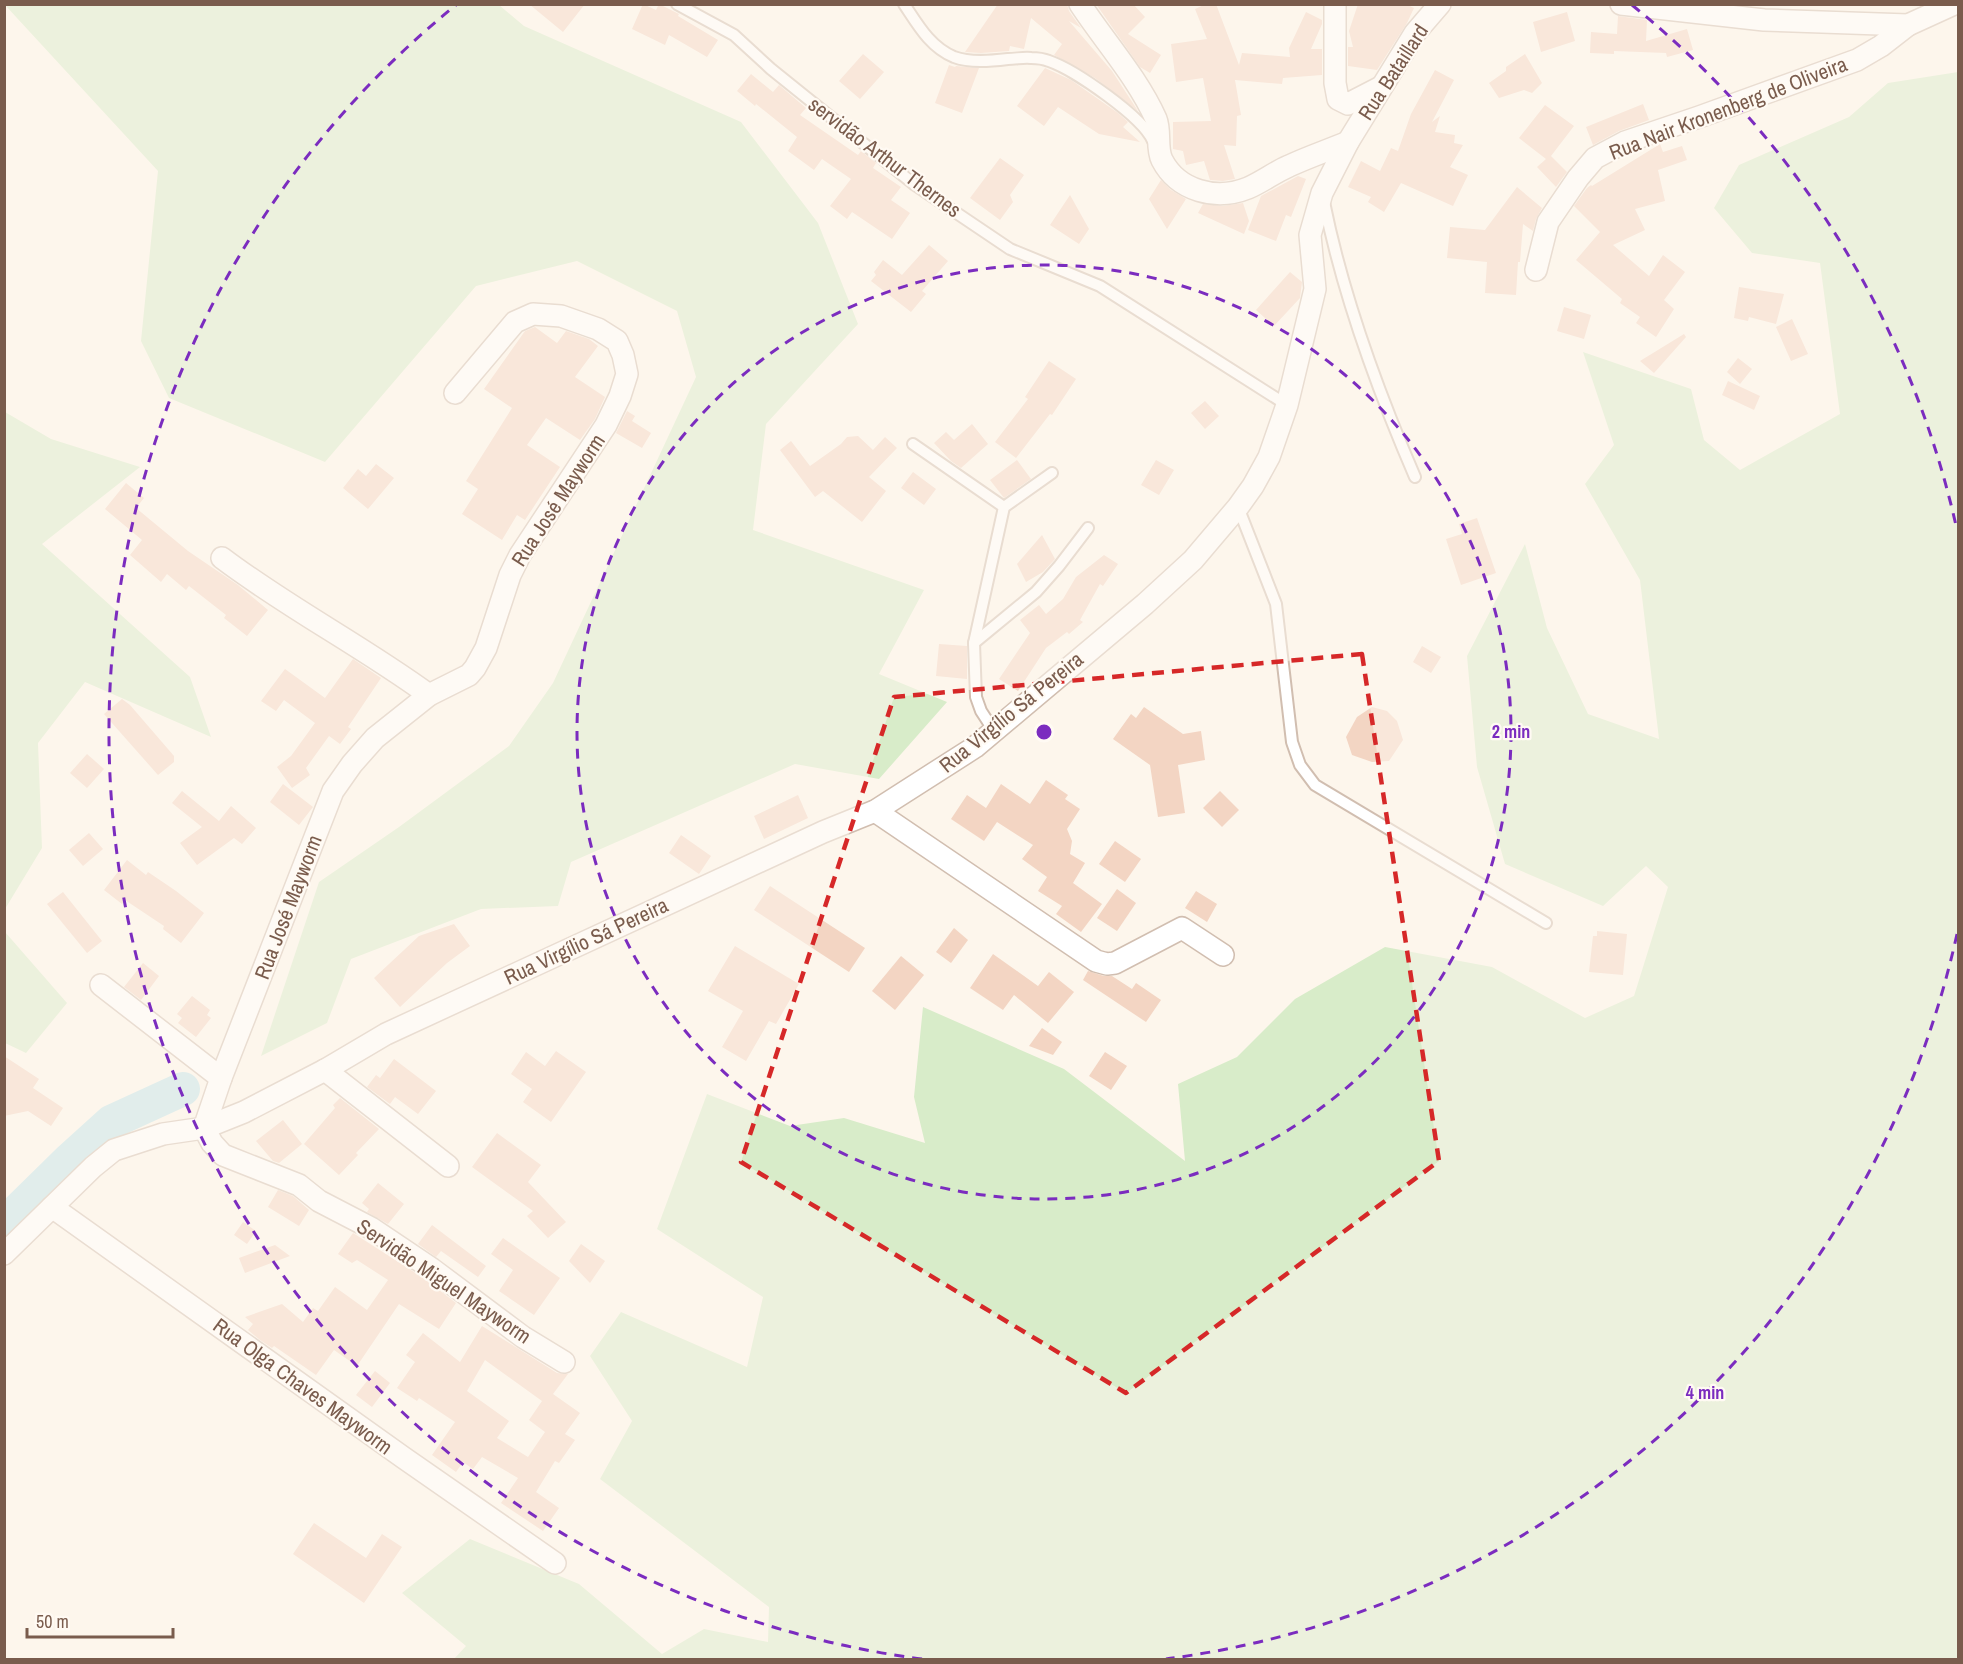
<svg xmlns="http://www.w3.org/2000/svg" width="1963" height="1664" font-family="'Archivo Narrow',sans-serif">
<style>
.green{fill:#d8ecc9}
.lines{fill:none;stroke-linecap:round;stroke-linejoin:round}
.river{stroke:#bfe3e8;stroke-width:34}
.building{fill:#f3d5c3;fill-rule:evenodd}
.service-casing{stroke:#d1beb0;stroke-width:14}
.minor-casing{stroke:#d1beb0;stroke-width:24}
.service{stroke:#fff;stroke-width:10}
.minor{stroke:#fff;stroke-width:21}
.marked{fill:none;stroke:#d62828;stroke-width:4.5;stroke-dasharray:12 8;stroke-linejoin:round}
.ring{fill:none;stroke:#7b2cbf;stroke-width:3;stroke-dasharray:10 8}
.labels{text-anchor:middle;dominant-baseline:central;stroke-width:4.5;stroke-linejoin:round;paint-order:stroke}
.street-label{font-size:21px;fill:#7a5c4d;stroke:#fffaf3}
.centre{fill:#7b2cbf;stroke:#fffaf3;stroke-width:3}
.ring-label{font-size:18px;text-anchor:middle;font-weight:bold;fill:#7b2cbf;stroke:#fffaf3;stroke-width:4.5;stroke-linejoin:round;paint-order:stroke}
</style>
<rect width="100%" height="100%" fill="#fdf6ec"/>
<g class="green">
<polygon points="5,5 499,5 524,26 741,122 818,223 858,324 766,424 753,530 924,590 879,674 947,702 879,779 795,764 571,862 558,906 481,909 351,959 327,1023 261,1056 319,882 399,827 509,746 553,683 696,377 677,311 577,261 476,286 325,462 169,398 141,341 158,171"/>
<polygon points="1958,72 1958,1659 454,1659 466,1646 402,1593 470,1539 579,1584 662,1654 704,1629 768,1642 769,1607 600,1479 632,1421 590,1356 621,1312 747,1367 763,1297 657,1229 707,1094 790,1126 844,1118 925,1143 914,1097 923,1007 1064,1069 1185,1161 1178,1084 1237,1057 1295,999 1385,947 1492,967 1585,1018 1634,996 1668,887 1646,866 1603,906 1505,864 1477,767 1467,656 1525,544 1547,628 1588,714 1659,739 1640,580 1585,484 1614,445 1583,352 1691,389 1704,440 1740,470 1840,414 1820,263 1752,253 1714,208 1739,165 1849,117 1888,83"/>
<polygon points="5,412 51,439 140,467 42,544 190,677 211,737 85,682 38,743 42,848 5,909"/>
<polygon points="5,932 67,1003 26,1053 5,1043"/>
</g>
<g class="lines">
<polyline class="river" points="4,1224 69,1160 111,1122 183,1089"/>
</g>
<g class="building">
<polygon points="529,4 585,4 563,32"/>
<polygon points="643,4 656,10 659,4 679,14 678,16 718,40 707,57 669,35 665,45 632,29"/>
<polygon points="998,4 1067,4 1069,11 1081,28 1069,21 1112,71 1138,111 1095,78 1054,55 1062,44 1031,18 1024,49 1010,46 1009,51 981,53 965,52"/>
<polygon points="1096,4 1133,4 1145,17 1128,34 1161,55 1150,73 1140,67"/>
<polygon points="1206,4 1216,4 1239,65 1242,53 1290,57 1289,48 1306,12 1322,20 1322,24 1311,49 1322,49 1322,75 1283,78 1282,84 1235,80 1241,115 1237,116 1236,146 1224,145 1235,179 1223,181 1210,180 1204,161 1186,165 1183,151 1173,149 1173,122 1211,121 1203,78 1176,82 1171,44 1207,39 1195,9"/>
<polygon points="1358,4 1405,4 1414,8 1407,23 1377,70 1348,66 1348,47 1353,47 1349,31"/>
<polygon points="1567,12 1575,41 1541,52 1533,22"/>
<polygon points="1618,16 1647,20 1646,41 1687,29 1693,50 1667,57 1666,53 1614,51 1614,54 1590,53 1591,32 1617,34"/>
<polygon points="863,54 884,72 860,99 839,81"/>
<polygon points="1525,54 1542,83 1532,93 1524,90 1499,98 1489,83 1506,71 1506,67"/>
<polygon points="949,65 955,67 956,66 979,68 962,113 935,103"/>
<polygon points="1045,68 1071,80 1118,113 1128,122 1123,127 1140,142 1099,134 1058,107 1044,126 1017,106"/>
<polygon points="1435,70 1454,80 1432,122 1440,116 1435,132 1455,135 1454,143 1463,145 1450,167 1468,175 1453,206 1401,183 1384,212 1368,202 1371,197 1348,187 1361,161 1380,171 1391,148 1398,151 1411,114"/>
<polygon points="751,74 773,92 779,85 806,108 800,115 858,155 861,151 876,163 873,168 901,187 891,200 910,213 892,239 852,212 847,219 830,206 851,179 822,159 814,170 788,151 797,137 756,104 755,106 737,91"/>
<polygon points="1643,104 1649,120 1619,131 1593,145 1586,127"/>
<polygon points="1545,105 1574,126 1551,156 1567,172 1556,187 1537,167 1546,159 1519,138"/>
<polygon points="1660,144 1663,152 1682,146 1687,160 1658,170 1665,201 1635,209 1645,230 1613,245 1649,276 1663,255 1685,272 1664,300 1674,309 1656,337 1636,323 1640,317 1620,303 1622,299 1576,260 1600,232 1574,206 1587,188 1591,185 1592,186"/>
<polygon points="1000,158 1024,175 1010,195 1013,202 1000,220 970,198"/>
<polygon points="1298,176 1306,179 1291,217 1286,215 1276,241 1248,230 1261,196"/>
<polygon points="1161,180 1171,190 1186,199 1167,229 1149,199"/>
<polygon points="1517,187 1542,208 1536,219 1533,231 1523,224 1520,262 1518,262 1516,295 1485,293 1487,262 1447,258 1450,227 1485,230"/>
<polygon points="1070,195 1089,229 1079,244 1050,225"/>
<polygon points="1243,203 1249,221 1244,234 1198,213 1203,204 1223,206"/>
<polygon points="929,245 948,261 922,291 926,294 911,312 871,281 876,275 874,272 883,260 902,275"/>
<polygon points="1290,272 1302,282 1300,298 1274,326 1256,310"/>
<polygon points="1739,287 1784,294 1776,324 1749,317 1748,321 1734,318"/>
<polygon points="1564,307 1591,315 1584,339 1557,331"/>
<polygon points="1792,319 1808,354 1791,361 1776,327"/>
<polygon points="535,327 557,343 566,331 589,339 598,346 575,377 605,397 595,419 580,440 546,418 527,445 560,467 525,520 517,515 502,540 462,514 478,489 466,481 512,408 484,389 525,331"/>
<polygon points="1684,334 1686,337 1654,373 1640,361"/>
<polygon points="1738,358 1752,369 1740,384 1727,372"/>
<polygon points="1049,361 1076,379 1052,415 1050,414 1016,458 995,442 1028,399 1025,397"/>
<polygon points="1728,381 1760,396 1754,410 1722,395"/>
<polygon points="1205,401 1219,416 1205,429 1191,413"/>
<polygon points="627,411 635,416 632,421 651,433 642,448 616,433"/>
<polygon points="972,424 988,444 961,468 951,461 934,443 946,432 954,440"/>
<polygon points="858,436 873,450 885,437 897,448 869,477 886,491 862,522 823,491 815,497 780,450 791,441 810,466 841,444 847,437"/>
<polygon points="1017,460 1031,479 1004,498 990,480"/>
<polygon points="1156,460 1174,470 1159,495 1141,485"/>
<polygon points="376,464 394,478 368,509 343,488 358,469 366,476"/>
<polygon points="913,472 936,489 924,505 901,488"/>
<polygon points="126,483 144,498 136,508 188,551 238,585 268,610 247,636 224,618 226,615 189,586 186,590 167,574 161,582 130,555 142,540 105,509"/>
<polygon points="1477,518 1496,573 1461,585 1446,539 1462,534 1459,524"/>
<polygon points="1042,535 1055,559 1043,572 1026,582 1017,564"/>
<polygon points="1104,555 1118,564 1103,586 1100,584 1080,620 1083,622 1069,634 1067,632 1046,648 1018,691 999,679 1030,633 1020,620 1039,605 1046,614 1063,599 1076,577"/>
<polygon points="939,644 967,646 967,679 936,676"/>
<polygon points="1422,646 1441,657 1431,673 1413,662"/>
<polygon points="353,659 381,678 348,727 351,729 340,744 329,736 306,768 310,775 292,788 277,767 291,756 315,723 284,700 276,711 261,701 285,669 325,698"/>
<polygon points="122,699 130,705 174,756 174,762 158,775 104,714"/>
<polygon points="1144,707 1183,734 1201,731 1205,760 1178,765 1185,813 1158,817 1150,765 1113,739 1131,714 1136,718"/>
<polygon points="1372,707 1387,711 1397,721 1403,740 1389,761 1372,762 1352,755 1346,737 1357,717"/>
<polygon points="87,754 104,769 87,788 70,773"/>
<polygon points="1046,780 1068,795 1065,799 1080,809 1067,829 1072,841 1070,854 1085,863 1073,883 1102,904 1081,932 1056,914 1062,906 1038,891 1047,877 1022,859 1033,845 997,822 984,841 951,819 967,795 986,808 1001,784 1030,804"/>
<polygon points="283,784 313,807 299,825 270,802"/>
<polygon points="182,791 219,821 231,806 256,828 242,844 234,838 197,865 180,843 202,827 172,803"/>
<polygon points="1220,791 1239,810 1222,827 1203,808"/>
<polygon points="798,795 808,818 764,839 754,816"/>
<polygon points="89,833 103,849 83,866 69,850"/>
<polygon points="681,835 711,856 699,874 669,853"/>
<polygon points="1115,841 1141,859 1125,882 1099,864"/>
<polygon points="127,860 146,875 148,872 176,891 204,913 181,943 163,929 164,926 125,900 122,904 104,890"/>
<polygon points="770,886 865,948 849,972 754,910"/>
<polygon points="1117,889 1136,903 1117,931 1097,918"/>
<polygon points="1196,891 1217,904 1207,922 1185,908"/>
<polygon points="63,892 102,941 87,953 47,904"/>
<polygon points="454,924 470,946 447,963 400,1007 374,978 419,936"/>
<polygon points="954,928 968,940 951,963 936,952"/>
<polygon points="1597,931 1627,934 1623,975 1589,972 1593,936 1597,936"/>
<polygon points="735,946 799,984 776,1024 769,1021 746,1061 722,1047 743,1011 708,991"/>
<polygon points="993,954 1038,986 1049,972 1074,992 1048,1023 1014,995 1003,1010 970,988"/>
<polygon points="901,956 924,975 895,1010 872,991"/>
<polygon points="143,963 159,976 141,1000 124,987"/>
<polygon points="1088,971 1104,976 1112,976 1132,989 1136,983 1161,1000 1146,1022 1083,980"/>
<polygon points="192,996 210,1010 207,1015 211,1018 196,1037 178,1023 182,1018 177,1014"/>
<polygon points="1042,1028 1062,1042 1053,1055 1029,1046"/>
<polygon points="556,1051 586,1072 551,1122 523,1102 532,1089 511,1074 526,1052 545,1066"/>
<polygon points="1105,1052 1127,1066 1111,1090 1089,1076"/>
<polygon points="4,1056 39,1079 33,1088 63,1108 51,1126 28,1111 4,1116"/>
<polygon points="394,1059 436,1091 418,1114 395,1097 390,1104 367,1087 376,1075 380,1078"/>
<polygon points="340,1098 379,1129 356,1153 358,1155 339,1175 304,1144 335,1108 333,1105"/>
<polygon points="283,1120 302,1144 279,1163 273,1161 256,1141"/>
<polygon points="497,1133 541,1165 528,1182 566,1222 548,1238 527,1216 533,1211 472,1167"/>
<polygon points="378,1183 404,1204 388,1224 367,1212 369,1209 362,1203"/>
<polygon points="278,1190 293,1196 309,1210 299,1226 268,1207"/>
<polygon points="243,1222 256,1231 247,1244 234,1235"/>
<polygon points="432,1225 486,1266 478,1277 441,1251 436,1257 418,1244"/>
<polygon points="353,1233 425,1279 456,1303 439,1329 399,1304 357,1366 334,1350 316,1375 274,1346 272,1348 260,1340 248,1330 253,1324 245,1317 282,1304 303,1322 313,1308 318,1311 335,1287 367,1310 388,1280 357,1260 352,1263 338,1254"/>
<polygon points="503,1238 560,1278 534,1315 499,1291 513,1270 491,1254"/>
<polygon points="581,1244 605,1261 590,1283 569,1261"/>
<polygon points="275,1245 290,1256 245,1273 239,1258"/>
<path d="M482 1326 557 1373 568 1374 553 1394 580 1413 565 1434 575 1440 559 1463 555 1461 536 1492 559 1508 543 1531 501 1503 518 1478 482 1457 473 1469 463 1462 456 1472 432 1455 455 1422 419 1398 417 1401 397 1388 415 1362 406 1355 423 1333 460 1362ZM485 1360 542 1401 529 1420 545 1432 528 1457 497 1438 509 1421 467 1391Z"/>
<polygon points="375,1371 390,1383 372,1407 356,1395"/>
<polygon points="314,1523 366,1558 382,1534 402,1547 364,1603 293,1554"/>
</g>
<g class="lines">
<defs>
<g id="service">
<polyline points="677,4 734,35 771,69 915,185 1010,249 1100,286 1287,405"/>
<path d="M904 4C918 25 930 47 954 57 970 63 991 61 1008 59 1016 59 1024 57 1031 58 1037 58 1044 59 1049 61 1075 70 1143 117 1153 141"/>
<path d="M1324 202C1343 296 1377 389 1415 477"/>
<polyline points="913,444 1004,507"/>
<polyline points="1238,507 1276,604 1292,742 1300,765 1315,785 1546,923"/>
<polyline points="974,643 1036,592 1059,566 1088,528"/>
<polyline points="994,731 981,711 976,697 974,643 1004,507 1052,473"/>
</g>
<g id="minor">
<path d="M1080 4C1105 42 1137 77 1156 119 1161 131 1156 148 1162 160 1178 191 1216 201 1248 188 1262 182 1275 172 1289 166 1308 157 1329 150 1348 142"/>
<polyline points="1335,4 1335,83 1338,99 1348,104 1381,87"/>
<polyline points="1621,4 1764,20 1908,25 1954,4"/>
<polyline points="1536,270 1548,222 1578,178 1595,158 1625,142 1699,117 1857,60 1881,46 1908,25"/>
<path d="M222 558C288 608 362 646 429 695"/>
<polyline points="875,811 1096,961 1107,964 1115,963 1182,928 1223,955"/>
<polyline points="101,985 221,1078"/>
<polyline points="325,1070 448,1166"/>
<polyline points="204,1128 221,1078 333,791 352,764 375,738 429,695 469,675 475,668 486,648 510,575 520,555 606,425 620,396 627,374 623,355 617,341 598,329 561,316 533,314 515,322 455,393"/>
<polyline points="204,1128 212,1143 223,1155 299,1185 319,1201 371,1228 432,1269 523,1337 564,1362"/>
<polyline points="52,1207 404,1458 555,1563"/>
<polyline points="4,1254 93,1167 114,1150 163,1134 204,1128 244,1112 325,1070 386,1034 823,832 875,811 975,747 1145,604 1193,560 1238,507 1253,486 1269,457 1287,405 1315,289 1310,235 1322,193 1348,142 1415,33 1440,4"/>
</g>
</defs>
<use href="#service" class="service-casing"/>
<use href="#minor" class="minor-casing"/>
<use href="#service" class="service"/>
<use href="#minor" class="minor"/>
</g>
<path d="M0 0H1963V1664H0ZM1362 654 1439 1161 1126 1393 741 1162 894 697Z" fill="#fdf6ec" fill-opacity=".55" fill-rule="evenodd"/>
<path class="marked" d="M1362 654 1439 1161 1126 1393 741 1162 894 697Z"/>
<g class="ring">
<circle cx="1044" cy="732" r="467"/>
<path d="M1957 934A935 935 0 0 1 1166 1659M922 1659A935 935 0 0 1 456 5M1632 5A935 935 0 0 1 1957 530"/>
</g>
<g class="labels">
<g class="street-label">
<text transform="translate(1393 72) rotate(-57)">Rua Bataillard</text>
<text transform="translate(1728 108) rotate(-21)">Rua Nair Kronenberg de Oliveira</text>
<text transform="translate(885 157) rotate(37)">servidão Arthur Thernes</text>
<text transform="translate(558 500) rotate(-57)">Rua José Mayworm</text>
<text transform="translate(1011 712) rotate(-39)">Rua Virgílio Sá Pereira</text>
<text transform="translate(288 907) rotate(-69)">Rua José Mayworm</text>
<text transform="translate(586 941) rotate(-25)">Rua Virgílio Sá Pereira</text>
<text transform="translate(444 1281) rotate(34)">Servidão Miguel Mayworm</text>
<text transform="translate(303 1386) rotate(36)">Rua Olga Chaves Mayworm</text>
</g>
</g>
<circle cx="1044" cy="732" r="9" class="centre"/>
<g class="ring-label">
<text x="1511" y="738">2 min</text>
<text x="1705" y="1399">4 min</text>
</g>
<rect width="1963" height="1664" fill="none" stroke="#7a5c4d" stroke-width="12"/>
<path d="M27 1628v9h146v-9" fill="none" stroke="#7a5c4d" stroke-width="3"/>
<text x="36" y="1628" font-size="18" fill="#7a5c4d" stroke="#fffaf3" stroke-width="4.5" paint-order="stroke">50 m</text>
</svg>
